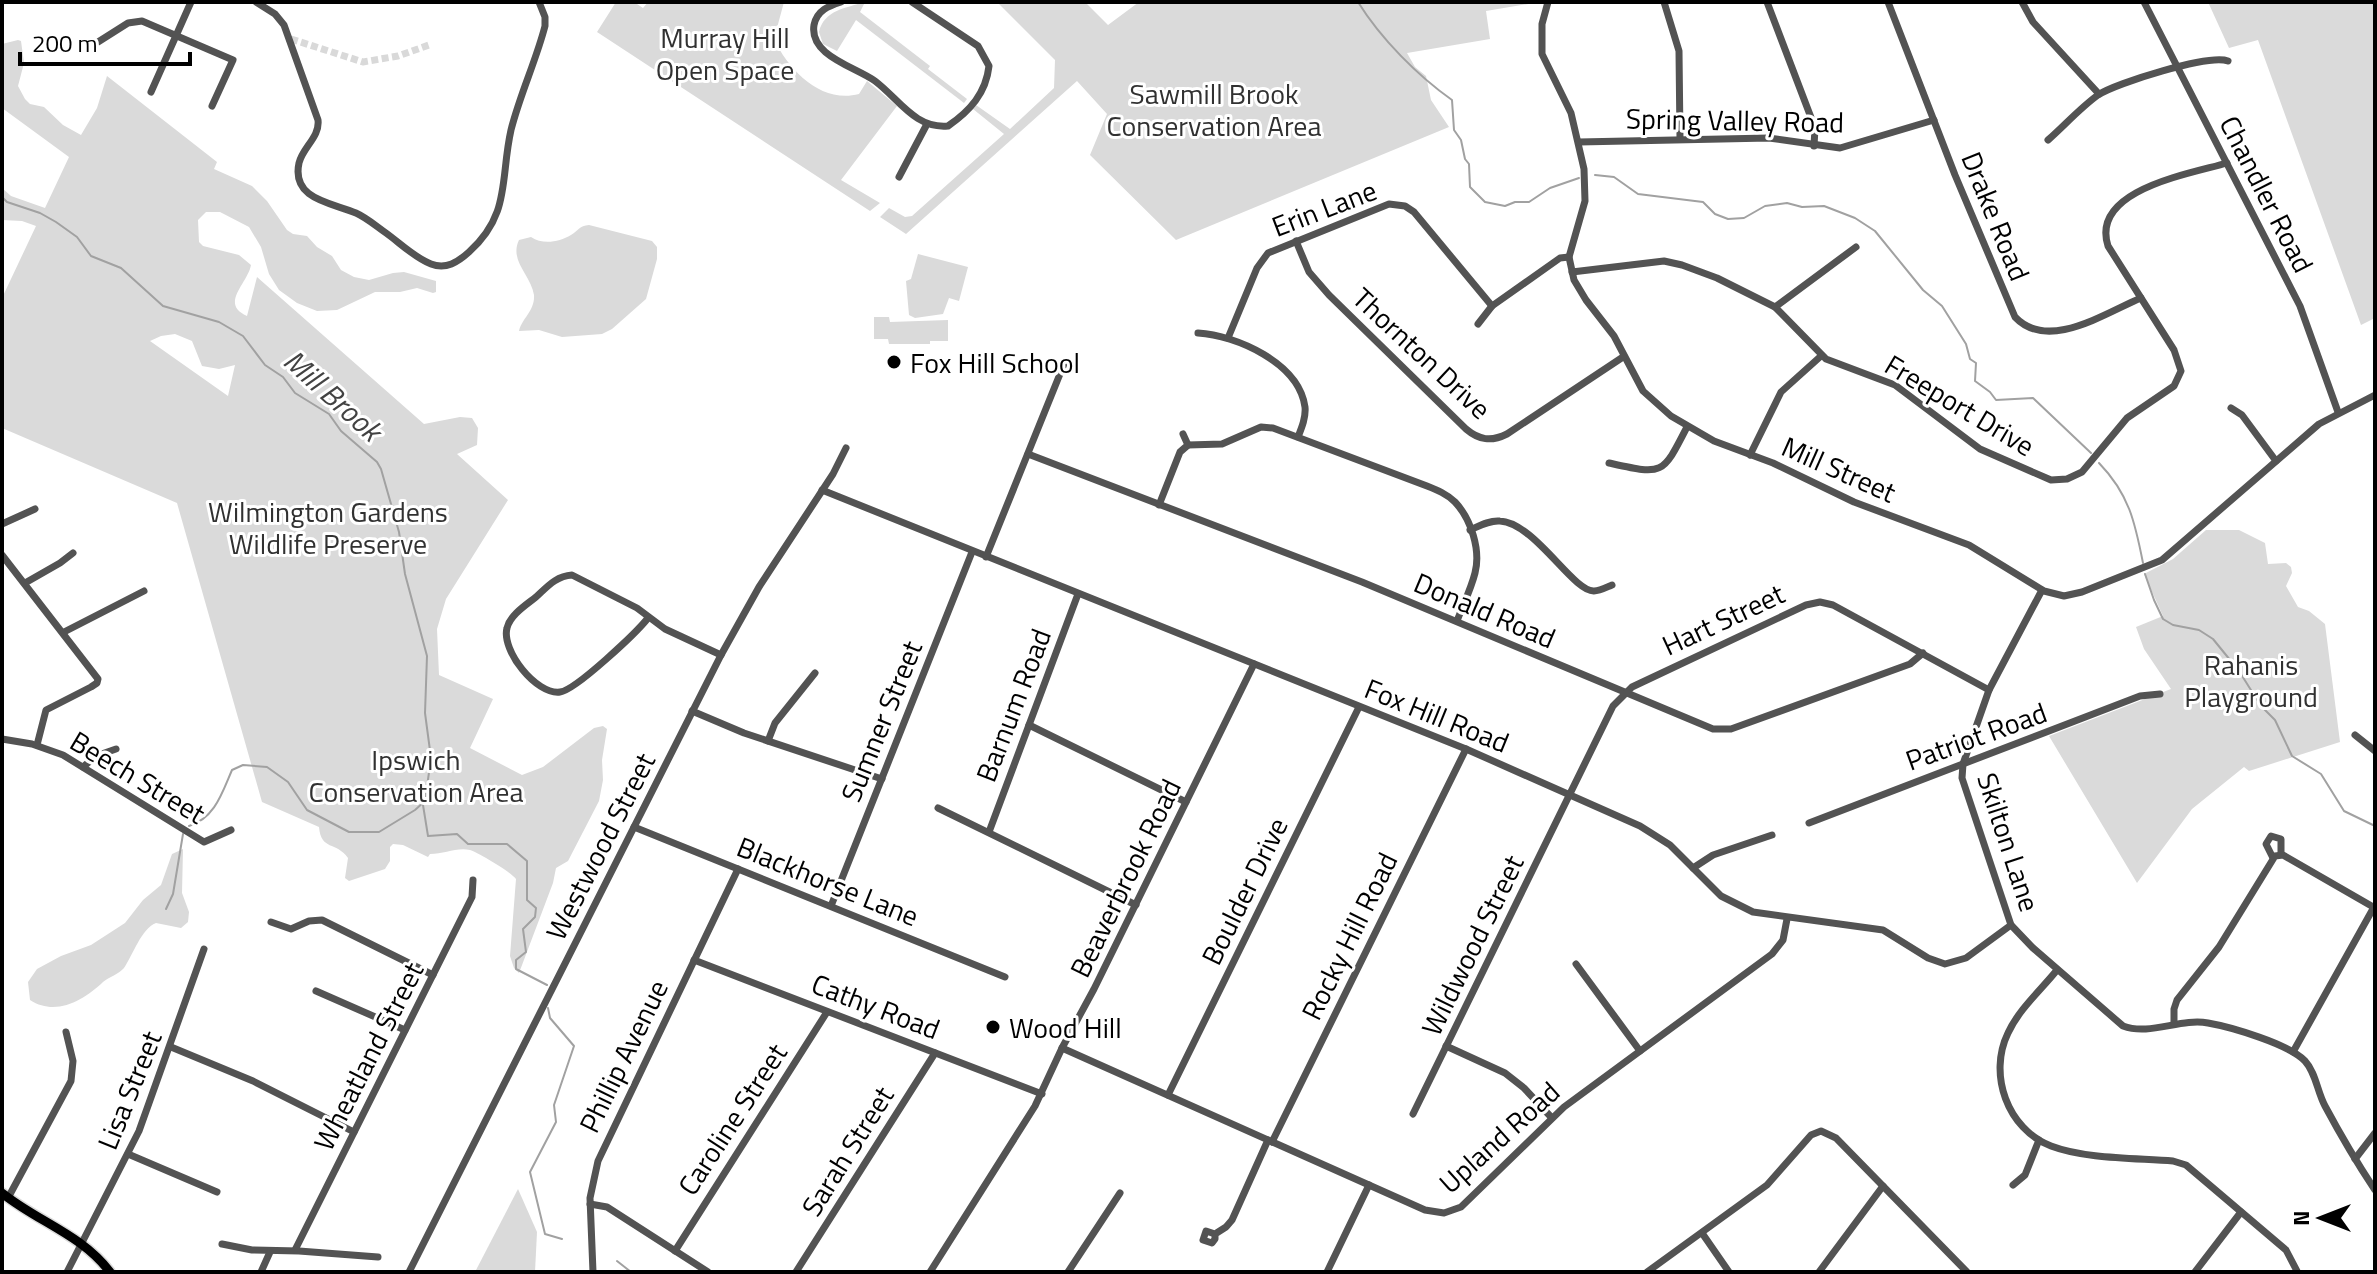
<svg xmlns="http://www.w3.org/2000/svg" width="2377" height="1274" font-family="'Titillium Web',sans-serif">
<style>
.green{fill:#dadada;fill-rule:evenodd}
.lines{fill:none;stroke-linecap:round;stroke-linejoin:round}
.stream{stroke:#a1a1a1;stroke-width:2}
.minor-tunnel{stroke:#d9d9d9;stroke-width:7;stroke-dasharray:7 3.5;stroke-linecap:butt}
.major-casing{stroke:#dbdbdb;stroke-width:12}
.minor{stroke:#535353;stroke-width:7}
.major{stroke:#000;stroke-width:9}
.poi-dot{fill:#000;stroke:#fff;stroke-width:3}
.labels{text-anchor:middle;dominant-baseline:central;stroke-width:6;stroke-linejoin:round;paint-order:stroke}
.park-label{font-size:28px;fill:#313131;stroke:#fff}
.street-label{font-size:28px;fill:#000;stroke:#fff}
.poi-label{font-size:28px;fill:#000;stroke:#fff;text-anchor:start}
.water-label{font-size:30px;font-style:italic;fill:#424242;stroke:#fff}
</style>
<rect width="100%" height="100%" fill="#fff"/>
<g class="green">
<path d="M616 2H634L643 8 648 2H784L774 39C789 71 822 104 859 94L867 81 897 106 841 180 880 203 870 211 597 32Z"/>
<path d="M865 2 860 12 930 66 928 69 967 99 964 103 856 20 837 51 823 44 819 32C824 10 846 8 865 2Z"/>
<polygon points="997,2 1085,2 1108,25 1139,2 1540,2 1486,11 1490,39 1407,53 1415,67 1426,76 1431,100 1449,127 1176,240 1090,155 1107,114 1077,81 906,234 880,217 889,208 905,217 912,216 1004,134 973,109 976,105 1010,129 1054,88 1055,60"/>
<polygon points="2208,2 2375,2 2375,318 2361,325 2258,40 2229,48"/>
<path d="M18 40 21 41 24 63 18 86 25 99 30 104 44 107 63 125 81 135 97 108 107 76 217 162 214 169 252 186 267 201 287 230 293 234 307 236 317 247 332 256 341 270 354 277 369 280 393 273 404 272 436 281V292L433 293 417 288 400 292H375L337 310 317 311 297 303 279 290 269 274 261 247 249 227 220 212H206L198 220 199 242 203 246 239 255 251 265C248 283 219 304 247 316L257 277 424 424 460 417 472 418 478 428 477 445 457 454 508 500 446 599 437 629 439 675 493 699 470 748 522 775 543 767 594 728 603 726 607 729 602 760 603 780 599 801 568 861 556 868 553 883 519 973 514 968 510 956 516 879C511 872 479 853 470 850 457 847 444 854 430 854L428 857 403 845 393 844 390 847V861L385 869 349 881 345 878 348 858C336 841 321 851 319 827L262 802 177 503 2 428V298L36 226 22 221 2 220V188L11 196 45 208 69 157 2 108V44ZM175 334 192 341 202 366 219 369 235 365 228 396 150 341 161 336Z"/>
<path d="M589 225 652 241 657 247V259L646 299 612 329 602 334 562 337 539 330 519 331C522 318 535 311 534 295 531 275 509 261 519 240L531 237C543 245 559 242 571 235 579 230 579 226 589 225Z"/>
<polygon points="918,254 968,267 959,301 949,298 943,314 915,318 909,315 906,281 911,279"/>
<polygon points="874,317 889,317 890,322 948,320 948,341 930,341 930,344 889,344 888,339 874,339"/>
<polygon points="2206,530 2239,530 2265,543 2268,564 2286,563 2291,567 2292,573 2286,586 2298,607 2309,611 2325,624 2340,742 2249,771 2244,767 2192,809 2137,883 2049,736 2171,689 2144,649 2136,627 2163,616 2144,574 2173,559"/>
<path d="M183 849 182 893 189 912 188 922 181 928 156 923C141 929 133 955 124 968 119 974 109 977 103 982 84 1000 56 1017 30 1000L28 982 37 969 61 956 91 945 125 923 143 900 161 885 172 854Z"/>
<polygon points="518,1189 537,1232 535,1272 475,1272"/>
</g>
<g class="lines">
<g class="stream">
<path d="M1358 2C1381 39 1418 76 1452 100L1454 130 1461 140 1465 159 1469 164 1470 187 1485 202 1505 206 1515 202H1529L1550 188 1579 178"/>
<polyline points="1595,175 1614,177 1638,194 1703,202 1715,214 1728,219 1744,218 1765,206 1787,203 1802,207 1824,206 1855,218 1875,231 1923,290 1942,306 1966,344 1970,359 1976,363 1975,381 1990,392 1996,400 2033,398 2091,453"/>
<path d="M2 197 7 202 40 213 56 222 77 237 91 256 121 268 163 306 219 322 243 336 265 365 283 377 295 393 329 414 341 431 377 462 381 469 399 532 405 574 427 656 425 713 431 758 425 801 415 810 379 832H349L307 810 288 782 267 767 243 765 232 770C222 793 215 818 189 826"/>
<path d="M2099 463C2129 494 2135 522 2143 563"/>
<polyline points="2145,574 2154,600 2163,619 2173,625 2199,630 2213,639 2239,671 2261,706 2275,720 2292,756 2321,774 2344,811 2375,826"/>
<polyline points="423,805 428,836 457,834 468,844 507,844 527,861 527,900 536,908 535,917 523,929 526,952 516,960 516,969 547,985"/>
<polyline points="166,909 173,894 183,834"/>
<polyline points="548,1008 550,1018 574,1046 554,1105 556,1122 530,1172 545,1234 562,1239"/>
<polyline points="617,1261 631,1272"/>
</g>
<polyline class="minor-tunnel" points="291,39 363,62 398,56 429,45"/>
<defs>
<path id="major" d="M2 1193C38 1222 81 1234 110 1272"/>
</defs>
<use href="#major" class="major-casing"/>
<g class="minor">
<path d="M256 2 275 14 284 25 318 120C320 137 303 147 299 163 291 200 333 203 356 213 367 218 376 226 386 233 400 243 415 258 431 264 446 270 458 262 469 252 511 214 500 179 511 130 520 94 536 61 545 26V17L539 2"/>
<path d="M841 2C829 6 817 10 814 25 809 56 856 67 875 81 899 99 915 129 948 126 970 111 986 93 989 66L978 46 912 2"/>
<polyline points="1548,2 1542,24 1542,54 1571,113 1584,169 1585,201 1569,257 1574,280 1586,300 1614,336 1643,391 1671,416 1714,441 1773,463 1854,502 1969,545 2044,591 2064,596 2082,592 2162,560 2319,424 2375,395"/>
<polyline points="1664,2 1679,51 1680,139"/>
<polyline points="1767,2 1815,128 1814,146"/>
<path d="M1888 2 1955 175 2015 317C2048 352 2105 313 2141 298"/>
<polyline points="2022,2 2033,22 2099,94"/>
<polyline points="2144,2 2300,306 2338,412"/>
<polyline points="98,42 128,23 142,21 233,60 212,106"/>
<polyline points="151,92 191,2"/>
<path d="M2048 140C2064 126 2080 108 2098 95 2116 83 2209 54 2228 61"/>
<polyline points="1579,142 1769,138 1840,148 1934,120"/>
<polyline points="899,177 927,124"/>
<path d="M1296 241 1309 272 1329 295 1466 429C1479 440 1491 442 1507 434L1623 357"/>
<path d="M1572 272 1664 261 1682 265 1717 278 1775 307 1826 359 1895 385 1980 449 2051 480 2067 479 2082 472 2127 418 2174 386 2181 371 2174 350 2108 246C2090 190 2189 174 2227 163"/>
<polyline points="1775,307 1856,247"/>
<polyline points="1478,324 1492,306 1560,258 1569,257"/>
<path d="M1198 333C1236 335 1299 363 1305 407 1306 417 1302 427 1298 437"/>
<polyline points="1228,338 1257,268 1268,253 1389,204 1405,206 1414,212 1492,306"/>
<polyline points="2231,408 2242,415 2276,461"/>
<path d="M1188 445 1222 444 1261 427 1273 428 1427 486C1437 490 1447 494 1455 502 1471 519 1481 550 1475 573 1471 589 1463 605 1457 621"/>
<polyline points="1028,454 1362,582 1713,729 1731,729 1910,664 1923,653"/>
<polyline points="1750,455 1781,392 1821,356"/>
<path d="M1609 463C1663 475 1662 476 1687 427"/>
<polyline points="822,490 1466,749 1640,826 1670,845 1721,896 1753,912 1883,930 1928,958 1945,964 1966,958 2011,925"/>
<polyline points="1159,505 1180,452 1188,445 1183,434"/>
<polyline points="2,524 35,509"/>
<path d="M1470 530C1479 526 1489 520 1500 521 1535 523 1573 592 1594 591 1600 591 1607 587 1612 585"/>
<polyline points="2,555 98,679 97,683 91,687 46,710 37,745"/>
<polyline points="986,557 1064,364"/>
<polyline points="25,583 60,563 73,553"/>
<path d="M2042 590 1989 690 1963 764 1962 778 2011 925 2033 948 2123 1026C2150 1036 2180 1018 2208 1023 2231 1027 2289 1044 2305 1061 2316 1073 2317 1091 2325 1106 2340 1134 2357 1163 2375 1190"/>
<path d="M648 618C637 632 576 690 560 692 536 695 501 650 507 628 510 615 526 605 536 597 547 587 556 576 572 575L637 608 665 629 721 655"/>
<polyline points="64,632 144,591"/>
<polyline points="692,711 744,733 882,779"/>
<polyline points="1029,725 1186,802"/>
<polyline points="2355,735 2375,751"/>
<polyline points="2,739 32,744 63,755 204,842 231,830"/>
<polyline points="768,741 775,723 815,673"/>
<polyline points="83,767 96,756 116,749"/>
<polyline points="938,808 1136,905"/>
<polyline points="1809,823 2140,696 2160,694"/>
<polyline points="634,827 1005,977"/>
<polyline points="989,832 1078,594"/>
<polyline points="2273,858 2266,844 2271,836 2281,839 2281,854"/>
<polyline points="1693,868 1713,855 1772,835"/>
<polyline points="831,906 972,552"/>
<polyline points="271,922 291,929 309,921 322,920 433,975"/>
<polyline points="694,960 1042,1094"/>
<polyline points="1576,964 1640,1051"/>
<path d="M2057 970C2041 990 2019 1009 2008 1033 1988 1074 2007 1129 2051 1146 2085 1159 2136 1158 2173 1161L2186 1165 2286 1250 2297 1271"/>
<polyline points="316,991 405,1030"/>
<polyline points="2174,1023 2174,1009 2177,1000 2219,947 2275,856 2283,855 2375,908"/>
<polyline points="1446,1046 1505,1073 1524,1088 1551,1117"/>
<polyline points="171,1047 253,1081 354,1132"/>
<polyline points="1062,1048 1425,1210 1444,1213 1461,1207 1564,1107 1772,954 1783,940 1787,919"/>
<polyline points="2293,1052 2374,907"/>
<polyline points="1168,1095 1359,707"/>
<polyline points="1413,1114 1613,706 1632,687 1806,605 1820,602 1833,605 1989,690"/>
<polyline points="1272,1142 1466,749"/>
<polyline points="128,1154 217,1192"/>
<polyline points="2355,1159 2375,1133"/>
<polyline points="2013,1185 2025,1175 2039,1140"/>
<polyline points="8,1198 71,1081 73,1061 66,1032"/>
<polyline points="590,1204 607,1207 708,1272"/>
<polyline points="1702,1233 1729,1272"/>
<polyline points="1215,1234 1215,1239 1212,1243 1203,1240 1206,1231 1215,1234 1226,1227 1232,1220 1268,1140"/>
<polyline points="222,1244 252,1250 299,1251 378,1257"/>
<polyline points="295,1250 472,897 473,880"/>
<polyline points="675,1251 827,1012"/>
<polyline points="67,1272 139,1131 204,949"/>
<polyline points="261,1272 270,1252"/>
<polyline points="409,1272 721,655 759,587 833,474 846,448"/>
<polyline points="593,1272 590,1198 598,1161 738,869"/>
<polyline points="796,1272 935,1053"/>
<polyline points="930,1272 1035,1106 1062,1048 1094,989 1254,664"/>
<polyline points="1068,1272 1120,1193"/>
<polyline points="1327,1272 1369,1185"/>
<polyline points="1647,1272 1767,1185 1811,1135 1821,1131 1836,1138 1967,1272"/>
<polyline points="1819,1272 1883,1186"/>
<polyline points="2195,1272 2241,1212"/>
</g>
<use href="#major" class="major"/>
</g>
<g class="poi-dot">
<circle cx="894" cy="362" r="8"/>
<circle cx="993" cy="1027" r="8"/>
</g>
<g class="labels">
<g class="park-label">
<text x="725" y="37">Murray Hill<tspan x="725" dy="32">Open Space</tspan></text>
<text x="1214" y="93">Sawmill Brook<tspan x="1214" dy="32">Conservation Area</tspan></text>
<text x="328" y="511">Wilmington Gardens<tspan x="328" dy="32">Wildlife Preserve</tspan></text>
<text x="2251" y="664">Rahanis<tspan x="2251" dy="32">Playground</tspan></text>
<text x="416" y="759">Ipswich<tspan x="416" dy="32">Conservation Area</tspan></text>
</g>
<g class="street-label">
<text transform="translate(1735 120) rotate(1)">Spring Valley Road</text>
<text transform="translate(2267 194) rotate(63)">Chandler Road</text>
<text transform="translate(1324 208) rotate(-21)">Erin Lane</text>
<text transform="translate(1996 216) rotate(68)">Drake Road</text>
<text transform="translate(1422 353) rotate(43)">Thornton Drive</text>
<text transform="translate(1960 405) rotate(31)">Freeport Drive</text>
<text transform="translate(1839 469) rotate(24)">Mill Street</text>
<text transform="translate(1485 610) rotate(23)">Donald Road</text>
<text transform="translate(1723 619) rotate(-25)">Hart Street</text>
<text transform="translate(1013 705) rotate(-69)">Barnum Road</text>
<text transform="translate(1437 715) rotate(22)">Fox Hill Road</text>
<text transform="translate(881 721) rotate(-68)">Sumner Street</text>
<text transform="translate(1976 736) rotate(-20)">Patriot Road</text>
<text transform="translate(138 777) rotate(31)">Beech Street</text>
<text transform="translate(2009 842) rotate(72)">Skilton Lane</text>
<text transform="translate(600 846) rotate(-63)">Westwood Street</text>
<text transform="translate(1125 878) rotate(-64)">Beaverbrook Road</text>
<text transform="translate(828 881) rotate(22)">Blackhorse Lane</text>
<text transform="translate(1244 891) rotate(-64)">Boulder Drive</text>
<text transform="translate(1349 936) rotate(-64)">Rocky Hill Road</text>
<text transform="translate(1472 945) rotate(-64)">Wildwood Street</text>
<text transform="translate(876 1006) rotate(21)">Cathy Road</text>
<text transform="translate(368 1056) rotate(-63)">Wheatland Street</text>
<text transform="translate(623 1056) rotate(-64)">Phillip Avenue</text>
<text transform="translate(129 1090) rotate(-68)">Lisa Street</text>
<text transform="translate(732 1119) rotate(-57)">Caroline Street</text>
<text transform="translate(1499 1137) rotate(-42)">Upland Road</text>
<text transform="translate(847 1151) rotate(-58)">Sarah Street</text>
</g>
<g class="poi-label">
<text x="910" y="362">Fox Hill School</text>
<text x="1009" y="1027">Wood Hill</text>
</g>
<g class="water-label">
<text transform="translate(333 395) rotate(42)">Mill Brook</text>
</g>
</g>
<rect width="2377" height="1274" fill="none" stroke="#000000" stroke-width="8"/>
<g transform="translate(2321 1218) rotate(270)" stroke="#ffffff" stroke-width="6" paint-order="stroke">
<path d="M0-6L14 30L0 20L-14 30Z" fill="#000000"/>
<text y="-12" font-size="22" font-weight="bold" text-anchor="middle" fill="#000000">N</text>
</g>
<path d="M20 52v12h170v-12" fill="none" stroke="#000000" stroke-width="4"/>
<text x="32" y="52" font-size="24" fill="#000000" stroke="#ffffff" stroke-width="6" paint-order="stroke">200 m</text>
</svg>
